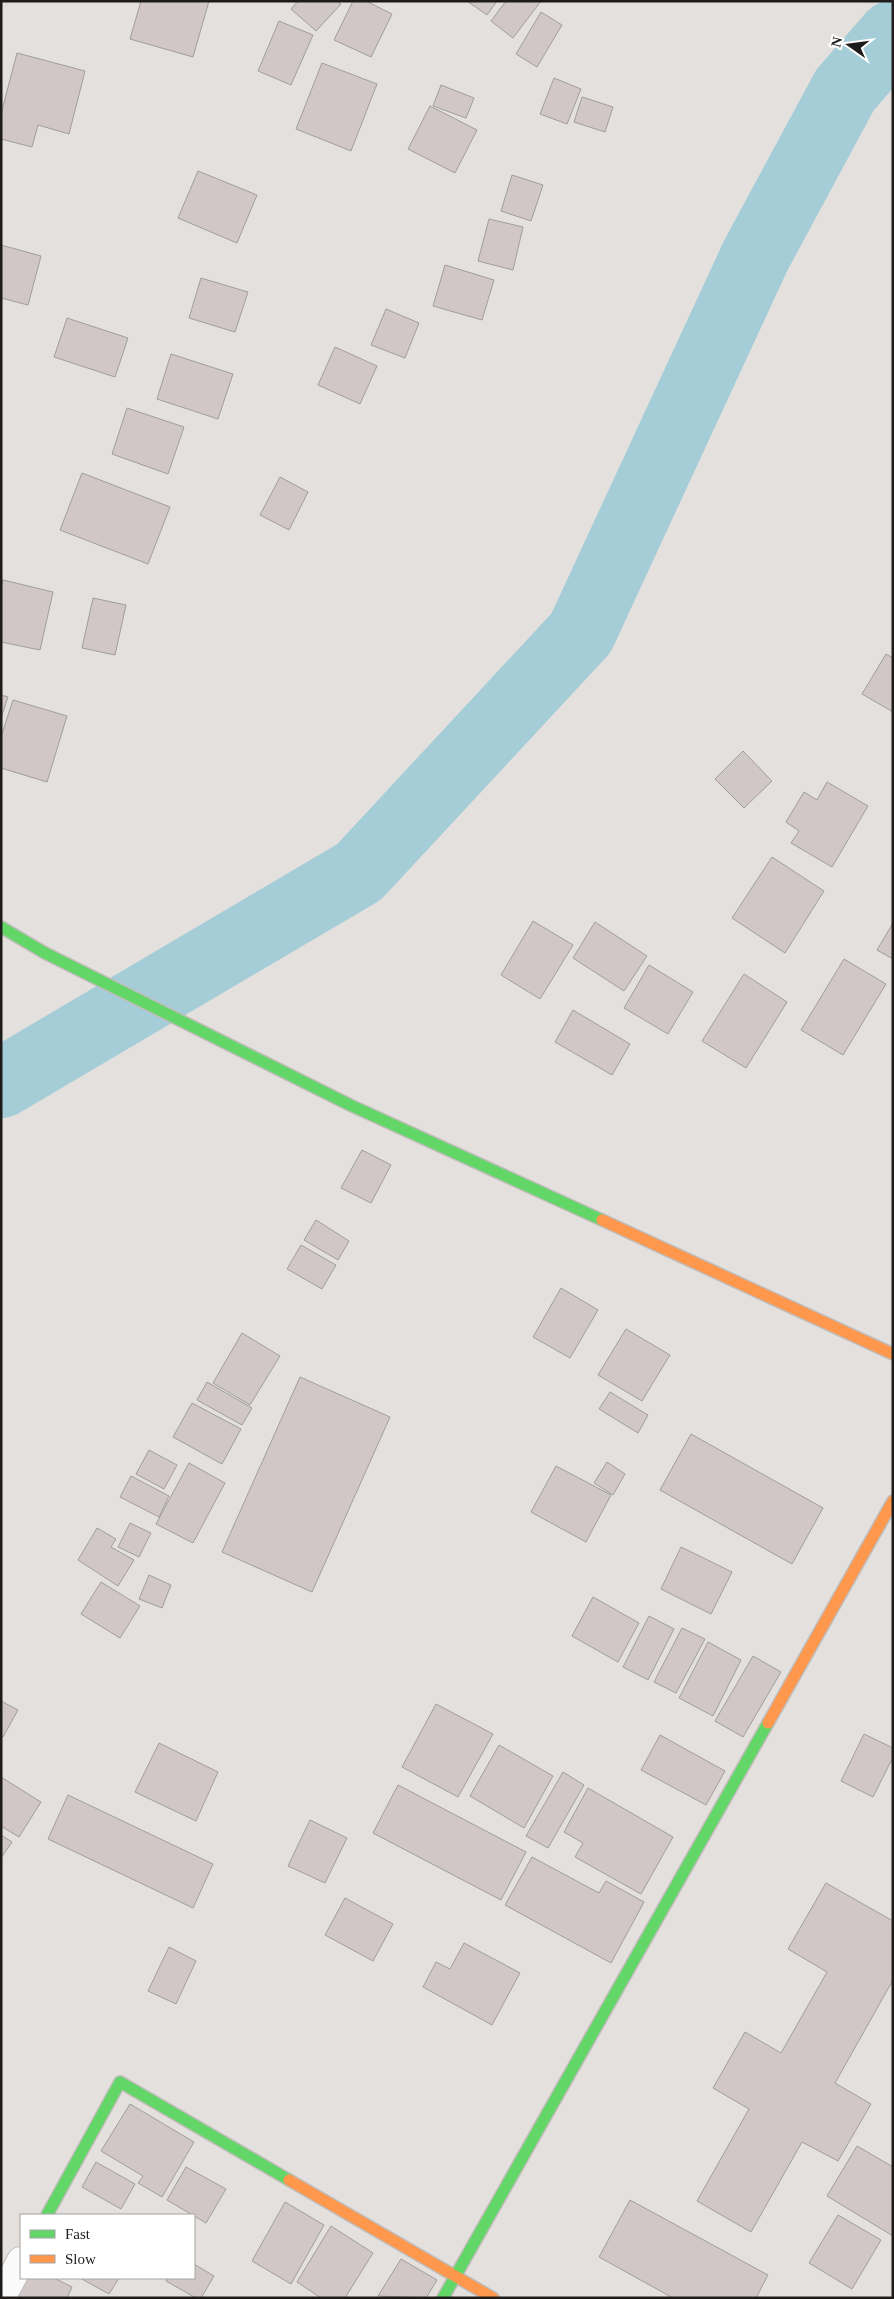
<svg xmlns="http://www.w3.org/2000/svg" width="894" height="2299" font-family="Georgia,serif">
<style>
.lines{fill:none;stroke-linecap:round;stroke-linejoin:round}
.river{stroke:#a5cdd8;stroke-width:70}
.building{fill:#d1c7c9;stroke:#a09d9d}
.street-casing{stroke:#bfbcba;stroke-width:30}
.fast-casing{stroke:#bfbcba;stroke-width:14}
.slow-casing{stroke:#bfbcba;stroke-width:14}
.street{stroke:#fbfafa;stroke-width:28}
.fast{stroke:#63d668;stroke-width:11}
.slow{stroke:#ff974d;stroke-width:11}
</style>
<rect width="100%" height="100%" fill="#e3e0dd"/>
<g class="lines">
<polyline class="river" points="1,1083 359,872 581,633 756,255 845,90 893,35"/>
</g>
<g class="building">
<polygon points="141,1 209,1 193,57 130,39"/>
<polygon points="298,1 337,1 341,4 316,31 291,9"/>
<polygon points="353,1 366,1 392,14 371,57 334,40"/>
<polygon points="467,1 497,1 487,15"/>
<polygon points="506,1 541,1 513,38 491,21"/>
<polygon points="541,12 562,25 537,67 516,54"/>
<polygon points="279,21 313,35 291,85 258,71"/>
<polygon points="17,53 85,71 69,134 38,125 32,147 1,139 1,114"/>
<polygon points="322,63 377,84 351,151 296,129"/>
<polygon points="554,78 581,89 567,124 540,114"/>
<polygon points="441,85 474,98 466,118 433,106"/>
<polygon points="582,97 613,107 605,132 574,122"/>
<polygon points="430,106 477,130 455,173 408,149"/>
<polygon points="198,171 257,195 237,243 178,218"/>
<polygon points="512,175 543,185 531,221 501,211"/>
<polygon points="489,219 523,227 513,270 478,261"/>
<polygon points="1,245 41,256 28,305 1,298"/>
<polygon points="445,265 494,280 482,320 433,306"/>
<polygon points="201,278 248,292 235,332 189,318"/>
<polygon points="386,309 419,323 405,358 371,345"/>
<polygon points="67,318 128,338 115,377 54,357"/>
<polygon points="335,347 377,366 360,404 318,385"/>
<polygon points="171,354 233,374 218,419 157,399"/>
<polygon points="127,408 184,427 168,474 112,454"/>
<polygon points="82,473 170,507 148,564 60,530"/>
<polygon points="280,477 308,492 289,530 260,515"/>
<polygon points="3,580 53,592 40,650 1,642 1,590"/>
<polygon points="93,598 126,605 115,655 82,648"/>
<polygon points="886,654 893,658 893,712 862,694"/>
<polygon points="1,695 8,697 1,718"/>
<polygon points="13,700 67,716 47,782 1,768 1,737"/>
<polygon points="743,751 772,781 744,808 715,779"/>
<polygon points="827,782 868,806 832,867 791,843 799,831 786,822 804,792 817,800"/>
<polygon points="772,857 824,891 785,953 732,918"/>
<polygon points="533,921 573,945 540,999 501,975"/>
<polygon points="595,922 647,956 624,991 573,958"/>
<polygon points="893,923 893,959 877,950"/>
<polygon points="844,959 886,984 843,1055 801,1030"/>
<polygon points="649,965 693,992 668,1034 624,1008"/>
<polygon points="744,974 787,1002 746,1068 702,1041"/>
<polygon points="573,1010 630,1044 612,1075 555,1042"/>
<polygon points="362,1150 391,1165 371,1203 341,1188"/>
<polygon points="316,1220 349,1241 338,1260 304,1240"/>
<polygon points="301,1245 336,1265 322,1289 287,1269"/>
<polygon points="561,1288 598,1310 570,1358 533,1337"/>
<polygon points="626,1329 670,1355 642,1401 598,1375"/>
<polygon points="242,1333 280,1356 250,1405 213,1383"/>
<polygon points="300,1377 390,1417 312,1592 222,1552"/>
<polygon points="207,1382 252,1408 242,1425 197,1400"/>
<polygon points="610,1392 648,1415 638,1433 599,1409"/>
<polygon points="192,1403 241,1429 222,1464 173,1437"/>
<polygon points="691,1434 823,1508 792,1564 660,1490"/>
<polygon points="149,1450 177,1465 164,1489 136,1474"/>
<polygon points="607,1462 625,1474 613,1495 594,1483"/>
<polygon points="189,1463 225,1483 193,1543 156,1524"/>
<polygon points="556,1466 611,1495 586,1542 531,1512"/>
<polygon points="131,1476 169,1496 159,1517 120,1497"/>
<polygon points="130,1523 151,1533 139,1557 118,1547"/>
<polygon points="97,1528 116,1539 111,1547 134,1560 118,1586 78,1560"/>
<polygon points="681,1547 732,1572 711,1614 661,1589"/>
<polygon points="149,1575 171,1585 162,1608 139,1599"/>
<polygon points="101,1582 140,1606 120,1638 81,1614"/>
<polygon points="593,1597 639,1623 618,1662 572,1636"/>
<polygon points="649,1616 674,1629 648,1680 623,1667"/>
<polygon points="682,1628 705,1639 676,1693 654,1682"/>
<polygon points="708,1642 741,1660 713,1716 679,1698"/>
<polygon points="753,1656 781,1672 743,1737 715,1721"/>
<polygon points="1,1701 18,1710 3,1737 1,1736"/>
<polygon points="436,1704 493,1734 458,1797 402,1767"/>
<polygon points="864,1734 893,1748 893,1757 873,1797 841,1781"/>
<polygon points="660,1735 725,1771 706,1805 641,1770"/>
<polygon points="159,1743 218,1772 196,1821 135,1792"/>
<polygon points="499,1745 553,1776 524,1828 470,1796"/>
<polygon points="563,1772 584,1785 548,1848 526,1836"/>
<polygon points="1,1777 41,1802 19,1837 1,1826"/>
<polygon points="398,1785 526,1852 501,1900 373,1833"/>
<polygon points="588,1788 673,1837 641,1894 575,1857 583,1843 564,1832"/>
<polygon points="68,1795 213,1864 193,1908 48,1839"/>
<polygon points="310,1820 347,1838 325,1883 288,1866"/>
<polygon points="1,1835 12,1842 1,1858"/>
<polygon points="532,1857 599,1893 606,1881 644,1902 611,1963 505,1905"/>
<polygon points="826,1883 893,1921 893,1980 835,2083 871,2104 838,2161 802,2142 751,2232 697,2201 749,2109 713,2088 745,2032 781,2053 827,1972 788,1949"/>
<polygon points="345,1898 393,1924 373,1961 325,1935"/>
<polygon points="464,1943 520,1973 492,2025 423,1987 436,1962 450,1969"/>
<polygon points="169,1947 196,1961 176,2004 148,1991"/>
<polygon points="130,2104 194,2142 162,2197 138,2183 143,2176 101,2151"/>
<polygon points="857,2146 893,2167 893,2236 827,2196"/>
<polygon points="96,2162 135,2184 121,2209 82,2187"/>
<polygon points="186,2167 226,2189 206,2223 167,2200"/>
<polygon points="630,2200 768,2275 756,2298 673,2298 599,2257"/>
<polygon points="285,2202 324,2225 291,2284 252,2261"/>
<polygon points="838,2215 881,2240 852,2289 809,2263"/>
<polygon points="331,2226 373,2253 345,2298 321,2298 297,2282"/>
<polygon points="401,2259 437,2280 426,2298 378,2296"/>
<polygon points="194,2264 214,2276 201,2298 196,2298 166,2281 168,2278 194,2278"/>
<polygon points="21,2278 54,2278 72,2287 67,2298 7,2298"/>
<polygon points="80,2278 119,2278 109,2294"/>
</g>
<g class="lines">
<defs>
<polyline id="street" points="1,2298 21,2261"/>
<g id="fast">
<polyline points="1,927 45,953 350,1105 602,1220"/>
<polyline points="47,2215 120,2082 289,2180"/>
<polyline points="443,2298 768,1723"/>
</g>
<g id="slow">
<polyline points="602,1220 893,1354"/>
<polyline points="768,1723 893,1501"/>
<polyline points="289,2180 493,2298"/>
</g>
</defs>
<use href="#street" class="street-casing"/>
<use href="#fast" class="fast-casing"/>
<use href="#slow" class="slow-casing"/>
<use href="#street" class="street"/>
<use href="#fast" class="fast"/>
<use href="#slow" class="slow"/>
</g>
<rect width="894" height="2299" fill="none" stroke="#1e1c1a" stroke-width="5"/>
<rect x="20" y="2214" width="175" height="65" fill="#ffffff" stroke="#a5a4a3"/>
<rect x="30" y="2230" width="25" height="8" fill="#63d668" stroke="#a5a4a3"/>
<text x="65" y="2239" font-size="15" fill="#1e1c1a">Fast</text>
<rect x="30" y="2255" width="25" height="8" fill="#ff974d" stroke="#a5a4a3"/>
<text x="65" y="2264" font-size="15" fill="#1e1c1a">Slow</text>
<g transform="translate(849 45) rotate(284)" stroke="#ffffff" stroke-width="4" paint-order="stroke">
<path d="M0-4L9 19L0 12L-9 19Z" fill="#1e1c1a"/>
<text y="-8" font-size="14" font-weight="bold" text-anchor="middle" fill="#1e1c1a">N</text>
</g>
</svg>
